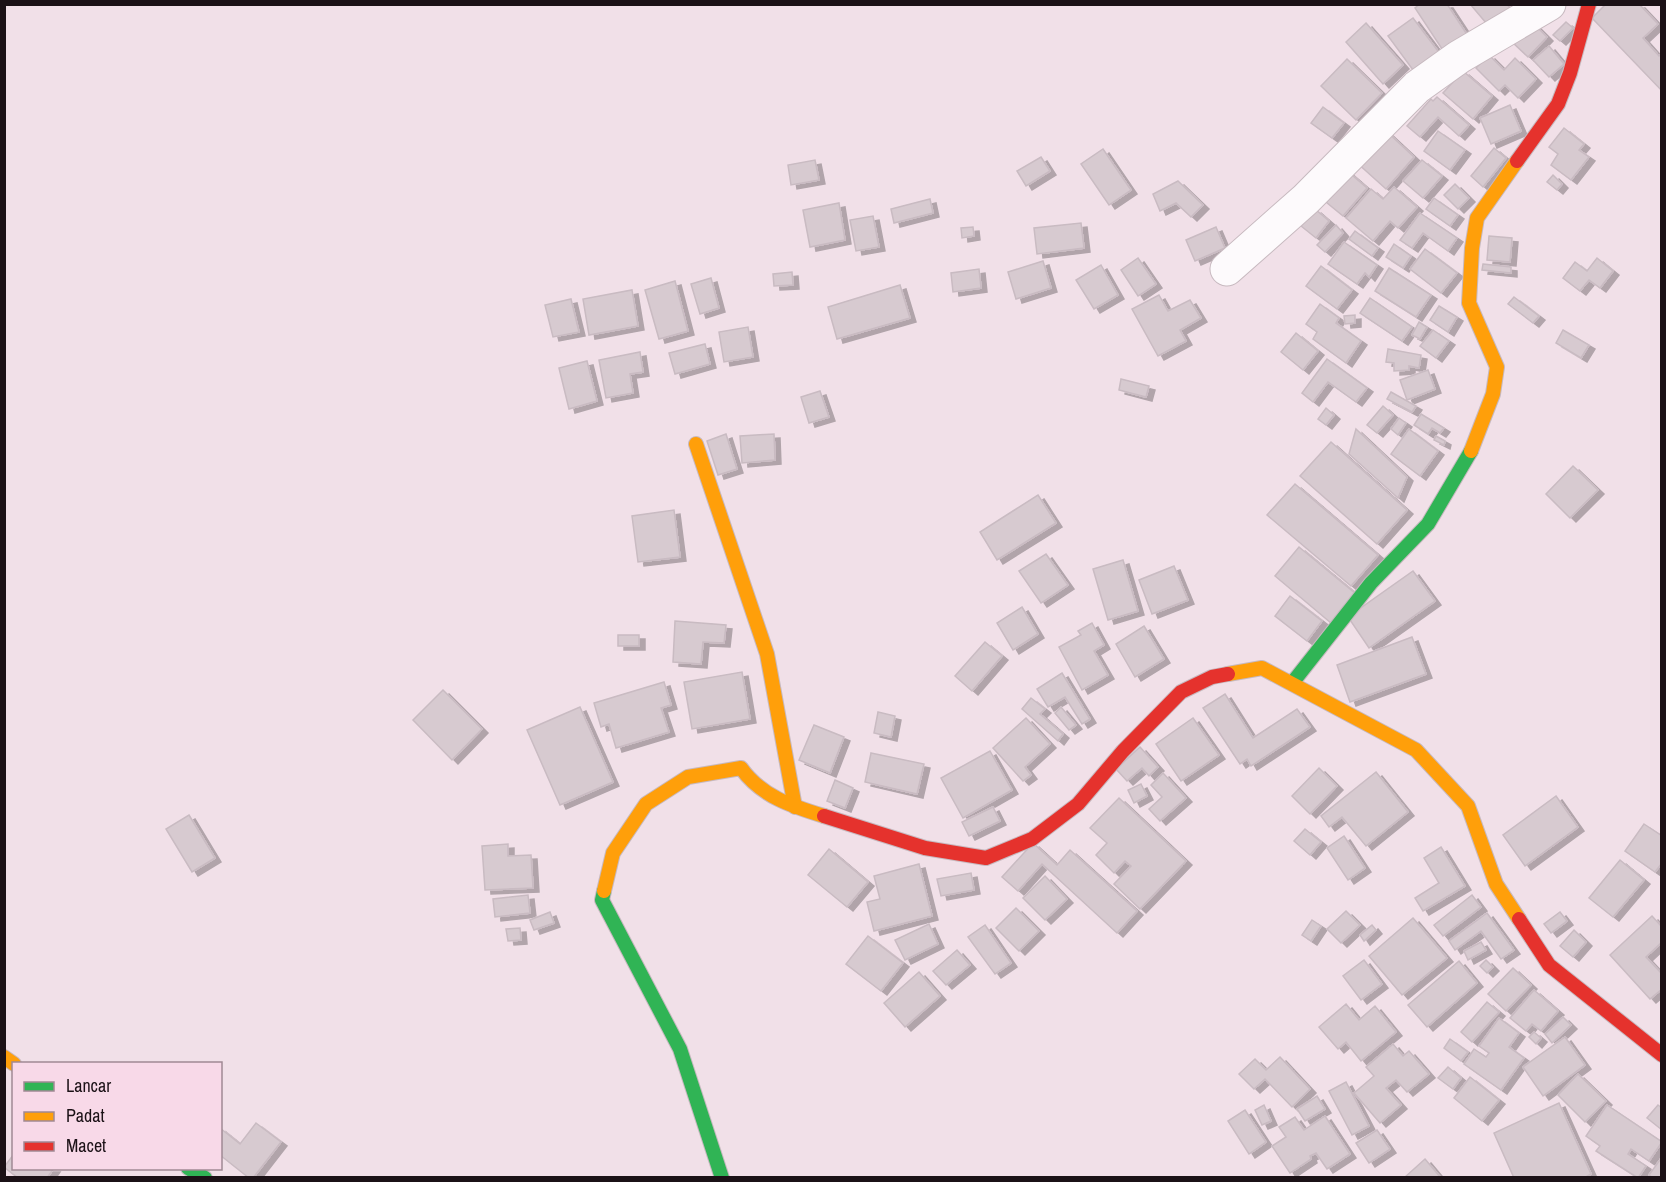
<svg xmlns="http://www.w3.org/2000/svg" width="1666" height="1182" font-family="'Archivo Narrow',sans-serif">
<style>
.building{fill:#d7cad0;stroke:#c9bbc2;stroke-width:1.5;filter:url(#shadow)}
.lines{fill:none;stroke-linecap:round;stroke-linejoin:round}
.street-casing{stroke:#c7b9bf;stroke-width:35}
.fast-casing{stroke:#c7b9bf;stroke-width:16}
.slow-casing{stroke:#c7b9bf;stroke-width:16}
.jam-casing{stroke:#c7b9bf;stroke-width:16}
.street{stroke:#fdfafc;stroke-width:33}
.fast{stroke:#30b455;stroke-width:14}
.slow{stroke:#ff9f0a;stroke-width:14}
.jam{stroke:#e5322d;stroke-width:14}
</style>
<defs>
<filter id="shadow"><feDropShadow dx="6" dy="4" stdDeviation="0" flood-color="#0004"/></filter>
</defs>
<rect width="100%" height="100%" fill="#f1e0e8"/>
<g class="building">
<polygon points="1420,4 1447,4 1470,39 1446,55 1415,8"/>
<polygon points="1470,4 1507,4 1513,12 1492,30"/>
<polygon points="1606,4 1639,4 1658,24 1643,38 1659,56 1662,53 1662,91 1592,18"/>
<polygon points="1413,18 1441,55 1416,74 1388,36"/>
<polygon points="1531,21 1547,37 1528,57 1511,41"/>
<polygon points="1566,22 1573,28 1560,41 1553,35"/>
<polygon points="1366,23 1403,65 1383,84 1346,42"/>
<polygon points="1549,46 1564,64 1549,77 1533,60"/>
<polygon points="1489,55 1504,70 1515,58 1536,79 1518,98 1505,85 1499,91 1476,68"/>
<polygon points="1347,59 1382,93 1356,120 1321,86"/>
<polygon points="1463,71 1492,96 1473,119 1443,93"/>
<polygon points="1437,97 1469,125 1459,136 1438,117 1420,137 1407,126 1431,99 1433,101"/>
<polygon points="1510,105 1521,131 1491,144 1480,118"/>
<polygon points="1323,107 1344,123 1332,138 1311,123"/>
<polygon points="1564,128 1584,144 1579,150 1589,157 1571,180 1551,165 1558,154 1549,147"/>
<polygon points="1385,130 1414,157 1386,189 1356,162"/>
<polygon points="1438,131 1465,150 1450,170 1424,151"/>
<polygon points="1494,148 1506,158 1483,187 1471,176"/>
<polygon points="1103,149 1131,190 1109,205 1081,164"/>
<polygon points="1041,157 1050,171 1026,186 1017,171"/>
<polygon points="815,160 819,180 791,185 788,165"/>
<polygon points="1422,160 1442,176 1423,198 1403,181"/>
<polygon points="1345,169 1367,188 1343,216 1321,198"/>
<polygon points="1553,175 1562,184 1557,190 1547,182"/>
<polygon points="1178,181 1203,205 1191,217 1176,203 1160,211 1153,194"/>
<polygon points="1455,184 1469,198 1458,209 1444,195"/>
<polygon points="1394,187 1417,207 1398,228 1390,221 1373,241 1346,218 1371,189 1383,199"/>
<polygon points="1434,198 1458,215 1450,226 1426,209"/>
<polygon points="930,199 933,213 894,223 891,209"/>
<polygon points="839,203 845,240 810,247 803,210"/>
<polygon points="1315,209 1329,221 1316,238 1301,226"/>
<polygon points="1420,213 1457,238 1448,251 1423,233 1412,248 1400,240"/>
<polygon points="873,216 879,247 856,251 850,220"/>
<polygon points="1081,223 1084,248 1037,254 1034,228"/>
<polygon points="1336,225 1343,233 1325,252 1317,245"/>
<polygon points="973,227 974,236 962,238 961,228"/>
<polygon points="1216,227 1225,248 1195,261 1186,240"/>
<polygon points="1355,231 1378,248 1372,256 1349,239"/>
<polygon points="1489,236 1512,238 1510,262 1487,260"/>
<polygon points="1344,242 1377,265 1369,277 1365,273 1357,284 1328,264"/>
<polygon points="1394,244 1411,256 1403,268 1386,257"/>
<polygon points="1425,249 1457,273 1441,293 1410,269"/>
<polygon points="1138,258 1156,284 1138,296 1121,270"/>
<polygon points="1597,258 1613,271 1600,288 1589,280 1580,291 1563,278 1575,262 1587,271"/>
<polygon points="1043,261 1051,288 1016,299 1008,272"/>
<polygon points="1483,264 1511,267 1511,273 1482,270"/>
<polygon points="1101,265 1118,295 1094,309 1076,280"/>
<polygon points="1321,266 1352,290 1337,309 1306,286"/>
<polygon points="1389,268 1431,295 1416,317 1375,291"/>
<polygon points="979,269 981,288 953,292 951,273"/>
<polygon points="792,272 793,285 774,286 773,274"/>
<polygon points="711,278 719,308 700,314 691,284"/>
<polygon points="675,281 688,331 659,339 645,290"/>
<polygon points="900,285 910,318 837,339 828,307"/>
<polygon points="632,290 638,326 589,335 583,299"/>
<polygon points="1159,295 1168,311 1190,300 1201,318 1180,330 1186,341 1158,356 1132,309"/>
<polygon points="1514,297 1539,316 1533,323 1508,304"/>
<polygon points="1370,298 1412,327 1402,341 1360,313"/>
<polygon points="571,299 579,332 553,337 545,305"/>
<polygon points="1320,304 1339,318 1336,323 1361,341 1346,363 1313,339 1317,332 1306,324"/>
<polygon points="1439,306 1457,317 1448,332 1430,320"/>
<polygon points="1355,315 1355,323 1345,324 1344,316"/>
<polygon points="1419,322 1427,327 1420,339 1412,335"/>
<polygon points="748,327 753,357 724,362 719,332"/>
<polygon points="1433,330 1449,341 1436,358 1420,346"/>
<polygon points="1563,330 1589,345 1581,358 1556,343"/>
<polygon points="1296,333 1318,351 1303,370 1281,352"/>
<polygon points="705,344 710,364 675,374 669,353"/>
<polygon points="1388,349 1421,355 1419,368 1409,366 1409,370 1394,371 1394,363 1386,362"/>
<polygon points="640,352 643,372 630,374 633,393 606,398 599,360"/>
<polygon points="1327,359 1367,388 1356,402 1328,382 1313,402 1302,393"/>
<polygon points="587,361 597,401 569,409 559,368"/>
<polygon points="1428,370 1435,389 1407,400 1400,380"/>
<polygon points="1121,379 1149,386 1146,397 1119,390"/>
<polygon points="820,391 829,417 809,423 801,397"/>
<polygon points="1391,392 1416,406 1412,412 1387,399"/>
<polygon points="1383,406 1393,415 1377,433 1367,425"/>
<polygon points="1326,408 1334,415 1326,425 1318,419"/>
<polygon points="1421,414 1444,428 1440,433 1432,428 1428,434 1414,425"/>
<polygon points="1399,418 1406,423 1398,435 1391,429"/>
<polygon points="1356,429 1407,477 1398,498 1349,454"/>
<polygon points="1409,429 1438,451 1420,476 1391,454"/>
<polygon points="726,434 737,469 718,475 707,441"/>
<polygon points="774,434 775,460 742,463 740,436"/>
<polygon points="1436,436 1445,441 1444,445 1434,440"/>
<polygon points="1331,442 1407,510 1377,544 1300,476"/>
<polygon points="1573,466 1598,490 1570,518 1546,494"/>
<polygon points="1295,484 1378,555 1351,586 1267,515"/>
<polygon points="1038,495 1056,523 997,560 980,532"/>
<polygon points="674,510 680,557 638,562 632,516"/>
<polygon points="1299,547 1356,594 1331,623 1275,576"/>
<polygon points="1046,554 1068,585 1041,603 1019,571"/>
<polygon points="1123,560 1138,611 1108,620 1093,569"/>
<polygon points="1174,566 1188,600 1152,614 1139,580"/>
<polygon points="1413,571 1435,601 1369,648 1348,617"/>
<polygon points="1290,596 1322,621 1307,641 1275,616"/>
<polygon points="1022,607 1038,634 1013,650 997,623"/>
<polygon points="675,621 726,625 724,643 703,642 701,664 673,662"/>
<polygon points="1092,623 1104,645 1094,651 1108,675 1082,690 1059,647 1081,635 1078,631"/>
<polygon points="1144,626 1164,659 1135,677 1116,644"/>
<rect x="618" y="635" width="21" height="11"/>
<polygon points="1412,637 1426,674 1350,702 1337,665"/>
<polygon points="985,642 1002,656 972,691 955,676"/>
<polygon points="742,672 750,719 692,729 684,682"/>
<polygon points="1062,673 1090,719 1082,724 1065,697 1048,707 1037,689"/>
<polygon points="664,682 671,705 661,708 669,732 616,748 609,724 601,727 594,703"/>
<polygon points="443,690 482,729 452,760 413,720"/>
<polygon points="1225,694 1253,738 1297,709 1310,727 1251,766 1247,759 1240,764 1203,708"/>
<polygon points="1031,698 1045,709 1040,714 1063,734 1058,741 1022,709"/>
<polygon points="580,707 613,782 560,805 527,730"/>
<polygon points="1061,707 1076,725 1069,730 1055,713"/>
<polygon points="878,712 895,716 891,737 874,733"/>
<polygon points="1026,718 1050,744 1025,767 1031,775 1023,781 993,748"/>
<polygon points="1193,718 1219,755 1181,781 1156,744"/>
<polygon points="814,725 844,737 830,773 799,760"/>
<polygon points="1140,747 1158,767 1149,776 1142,768 1127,781 1116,769"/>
<polygon points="990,751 1012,790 963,818 941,778"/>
<polygon points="871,753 924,764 917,794 865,782"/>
<polygon points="1319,768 1337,786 1310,814 1292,796"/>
<polygon points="1376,772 1408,812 1366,846 1342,817 1329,827 1321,816"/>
<polygon points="1163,773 1186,798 1160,821 1149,809 1162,797 1151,785"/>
<polygon points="835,780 853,788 845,808 827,801"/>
<polygon points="1141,784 1147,796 1134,803 1128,790"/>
<polygon points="1556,796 1578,827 1525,866 1503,835"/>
<polygon points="1119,798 1186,861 1140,909 1114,884 1131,866 1125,861 1114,873 1096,855 1107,843 1090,828"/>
<polygon points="993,807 1000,821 969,836 962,822"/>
<polygon points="189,815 215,858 192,872 166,829"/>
<polygon points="1644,824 1662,836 1662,863 1655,872 1625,851"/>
<polygon points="1305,829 1321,842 1310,855 1294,841"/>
<polygon points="1344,836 1365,868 1348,880 1327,848"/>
<polygon points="1033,843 1057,865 1070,850 1137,911 1117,933 1042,864 1018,891 1002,877"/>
<polygon points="508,844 508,856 531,855 533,888 485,890 482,846"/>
<polygon points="1441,847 1465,886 1423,911 1415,898 1439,883 1424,858"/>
<polygon points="829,849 868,882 847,907 808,875"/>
<polygon points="1620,860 1644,880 1613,917 1589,898"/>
<polygon points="919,864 932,916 874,931 867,902 880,899 874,876"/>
<polygon points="971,873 974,890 941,896 937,879"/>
<polygon points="1045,876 1067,899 1045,920 1023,898"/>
<polygon points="528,895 530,913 495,917 493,899"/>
<polygon points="1472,895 1481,907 1443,936 1434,925"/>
<polygon points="1016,908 1039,931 1019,951 996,928"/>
<polygon points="1346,911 1360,925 1341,943 1327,929"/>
<polygon points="550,912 554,923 534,930 530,920"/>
<polygon points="1560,912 1567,921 1551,933 1544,924"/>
<polygon points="1487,913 1514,950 1501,959 1481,931 1455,950 1449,941"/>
<polygon points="1652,916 1662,927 1662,942 1646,957 1662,974 1662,989 1650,999 1610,955"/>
<polygon points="1413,918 1447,958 1402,995 1369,956"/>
<polygon points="1312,920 1321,926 1311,941 1302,935"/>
<polygon points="929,924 938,944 905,960 895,940"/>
<polygon points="985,925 1011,963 995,974 968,937"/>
<polygon points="1372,925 1376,930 1364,941 1360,935"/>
<polygon points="520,928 521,940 508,941 506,929"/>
<polygon points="1574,930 1586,942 1573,957 1560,946"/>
<polygon points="868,936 903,963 881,991 846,964"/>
<polygon points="1481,942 1486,950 1468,960 1464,951"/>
<polygon points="957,950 970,965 946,985 933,971"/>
<polygon points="1364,960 1382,984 1361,1000 1343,976"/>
<polygon points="1486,960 1493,967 1487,973 1480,966"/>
<polygon points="1459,961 1477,983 1427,1027 1408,1005"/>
<polygon points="1513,968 1531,985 1506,1011 1488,994"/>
<polygon points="919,972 940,996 905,1027 884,1003"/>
<polygon points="1534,990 1558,1011 1541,1031 1532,1024 1526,1031 1510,1018"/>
<polygon points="1487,1002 1499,1012 1472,1042 1461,1032"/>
<polygon points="1346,1004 1359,1020 1375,1006 1396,1032 1361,1061 1346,1042 1338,1049 1319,1027"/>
<polygon points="1563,1017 1571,1025 1552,1043 1545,1034"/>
<polygon points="1499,1018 1519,1033 1509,1047 1524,1058 1501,1090 1464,1064 1474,1049 1486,1057 1489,1053 1479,1046"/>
<polygon points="1534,1032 1541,1038 1536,1044 1529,1037"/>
<polygon points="1565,1037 1585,1065 1543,1096 1523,1067"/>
<polygon points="1450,1039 1468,1052 1461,1061 1444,1048"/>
<polygon points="1393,1044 1403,1056 1409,1051 1429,1074 1407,1092 1396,1080 1386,1088 1401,1105 1380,1123 1354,1093 1374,1076 1366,1067"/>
<polygon points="1280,1057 1310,1089 1292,1107 1265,1079 1254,1089 1239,1074 1255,1059 1266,1070"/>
<polygon points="1448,1067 1461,1078 1453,1089 1438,1078"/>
<polygon points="1578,1074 1606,1101 1585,1122 1558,1095"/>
<polygon points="1470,1077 1499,1100 1482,1121 1454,1098"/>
<polygon points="1346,1082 1369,1126 1352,1135 1329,1091"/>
<polygon points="1317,1096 1325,1109 1305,1121 1297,1109"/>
<polygon points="1559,1103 1591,1174 1584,1178 1514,1178 1494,1133"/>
<polygon points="1264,1105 1271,1121 1262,1125 1255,1110"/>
<polygon points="1607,1105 1662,1142 1649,1161 1631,1149 1628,1154 1646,1166 1638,1178 1596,1151 1600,1146 1586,1136"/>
<polygon points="1658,1105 1662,1108 1662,1130 1647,1118"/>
<polygon points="1245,1110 1266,1142 1249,1154 1228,1121"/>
<polygon points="1325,1116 1350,1154 1327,1169 1316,1153 1310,1156 1311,1159 1290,1173 1272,1146 1286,1137 1279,1127 1295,1117 1304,1130"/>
<polygon points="256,1123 281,1142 253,1178 249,1178 220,1155 220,1128 240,1144"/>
<polygon points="1377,1130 1390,1149 1369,1163 1356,1143"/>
<polygon points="14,1154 14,1168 54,1168 47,1178 18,1178 4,1167"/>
<polygon points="1662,1157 1662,1178 1653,1178 1649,1175"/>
<polygon points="1425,1159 1441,1178 1404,1178"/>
</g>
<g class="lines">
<defs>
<polyline id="street" points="1227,269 1306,199 1417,87 1459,57 1549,4"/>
<g id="fast">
<polyline points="1293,682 1371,583 1428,524 1471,451"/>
<polyline points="604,891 602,900 680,1049 722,1178"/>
<polyline points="188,1168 205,1178"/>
</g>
<g id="slow">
<polyline points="696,444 767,654 795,807"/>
<polyline points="1471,451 1493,394 1497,367 1469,303 1472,248 1477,218 1517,161"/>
<polyline points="1228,674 1262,668 1416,750 1468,806 1496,884 1519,919"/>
<path d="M604 891 613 853 646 804 688 777 741 768C761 796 791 806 824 816"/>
<polyline points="4,1057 14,1064"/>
</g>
<g id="jam">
<polyline points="1517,161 1558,104 1570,73 1589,4"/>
<polyline points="824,816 925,848 986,858 1032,839 1078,804 1123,751 1181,692 1212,677 1228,674"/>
<polyline points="1519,919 1549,965 1662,1055"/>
</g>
</defs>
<use href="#street" class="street-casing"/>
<use href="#fast" class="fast-casing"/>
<use href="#slow" class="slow-casing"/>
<use href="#jam" class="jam-casing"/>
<use href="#street" class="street"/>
<use href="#fast" class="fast"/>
<use href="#slow" class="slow"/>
<use href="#jam" class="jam"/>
</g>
<rect width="1666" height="1182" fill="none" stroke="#1b1116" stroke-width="12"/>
<rect x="12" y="1062" width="210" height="108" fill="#f8d9e8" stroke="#a08994" stroke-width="1.5"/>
<rect x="24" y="1082" width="30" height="9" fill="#30b455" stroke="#a08994" stroke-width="1.5"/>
<text x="66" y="1092" font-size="18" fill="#1b1116">Lancar</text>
<rect x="24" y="1112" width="30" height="9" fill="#ff9f0a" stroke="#a08994" stroke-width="1.5"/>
<text x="66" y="1122" font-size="18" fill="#1b1116">Padat</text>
<rect x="24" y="1142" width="30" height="9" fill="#e5322d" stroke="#a08994" stroke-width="1.5"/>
<text x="66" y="1152" font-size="18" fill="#1b1116">Macet</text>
</svg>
